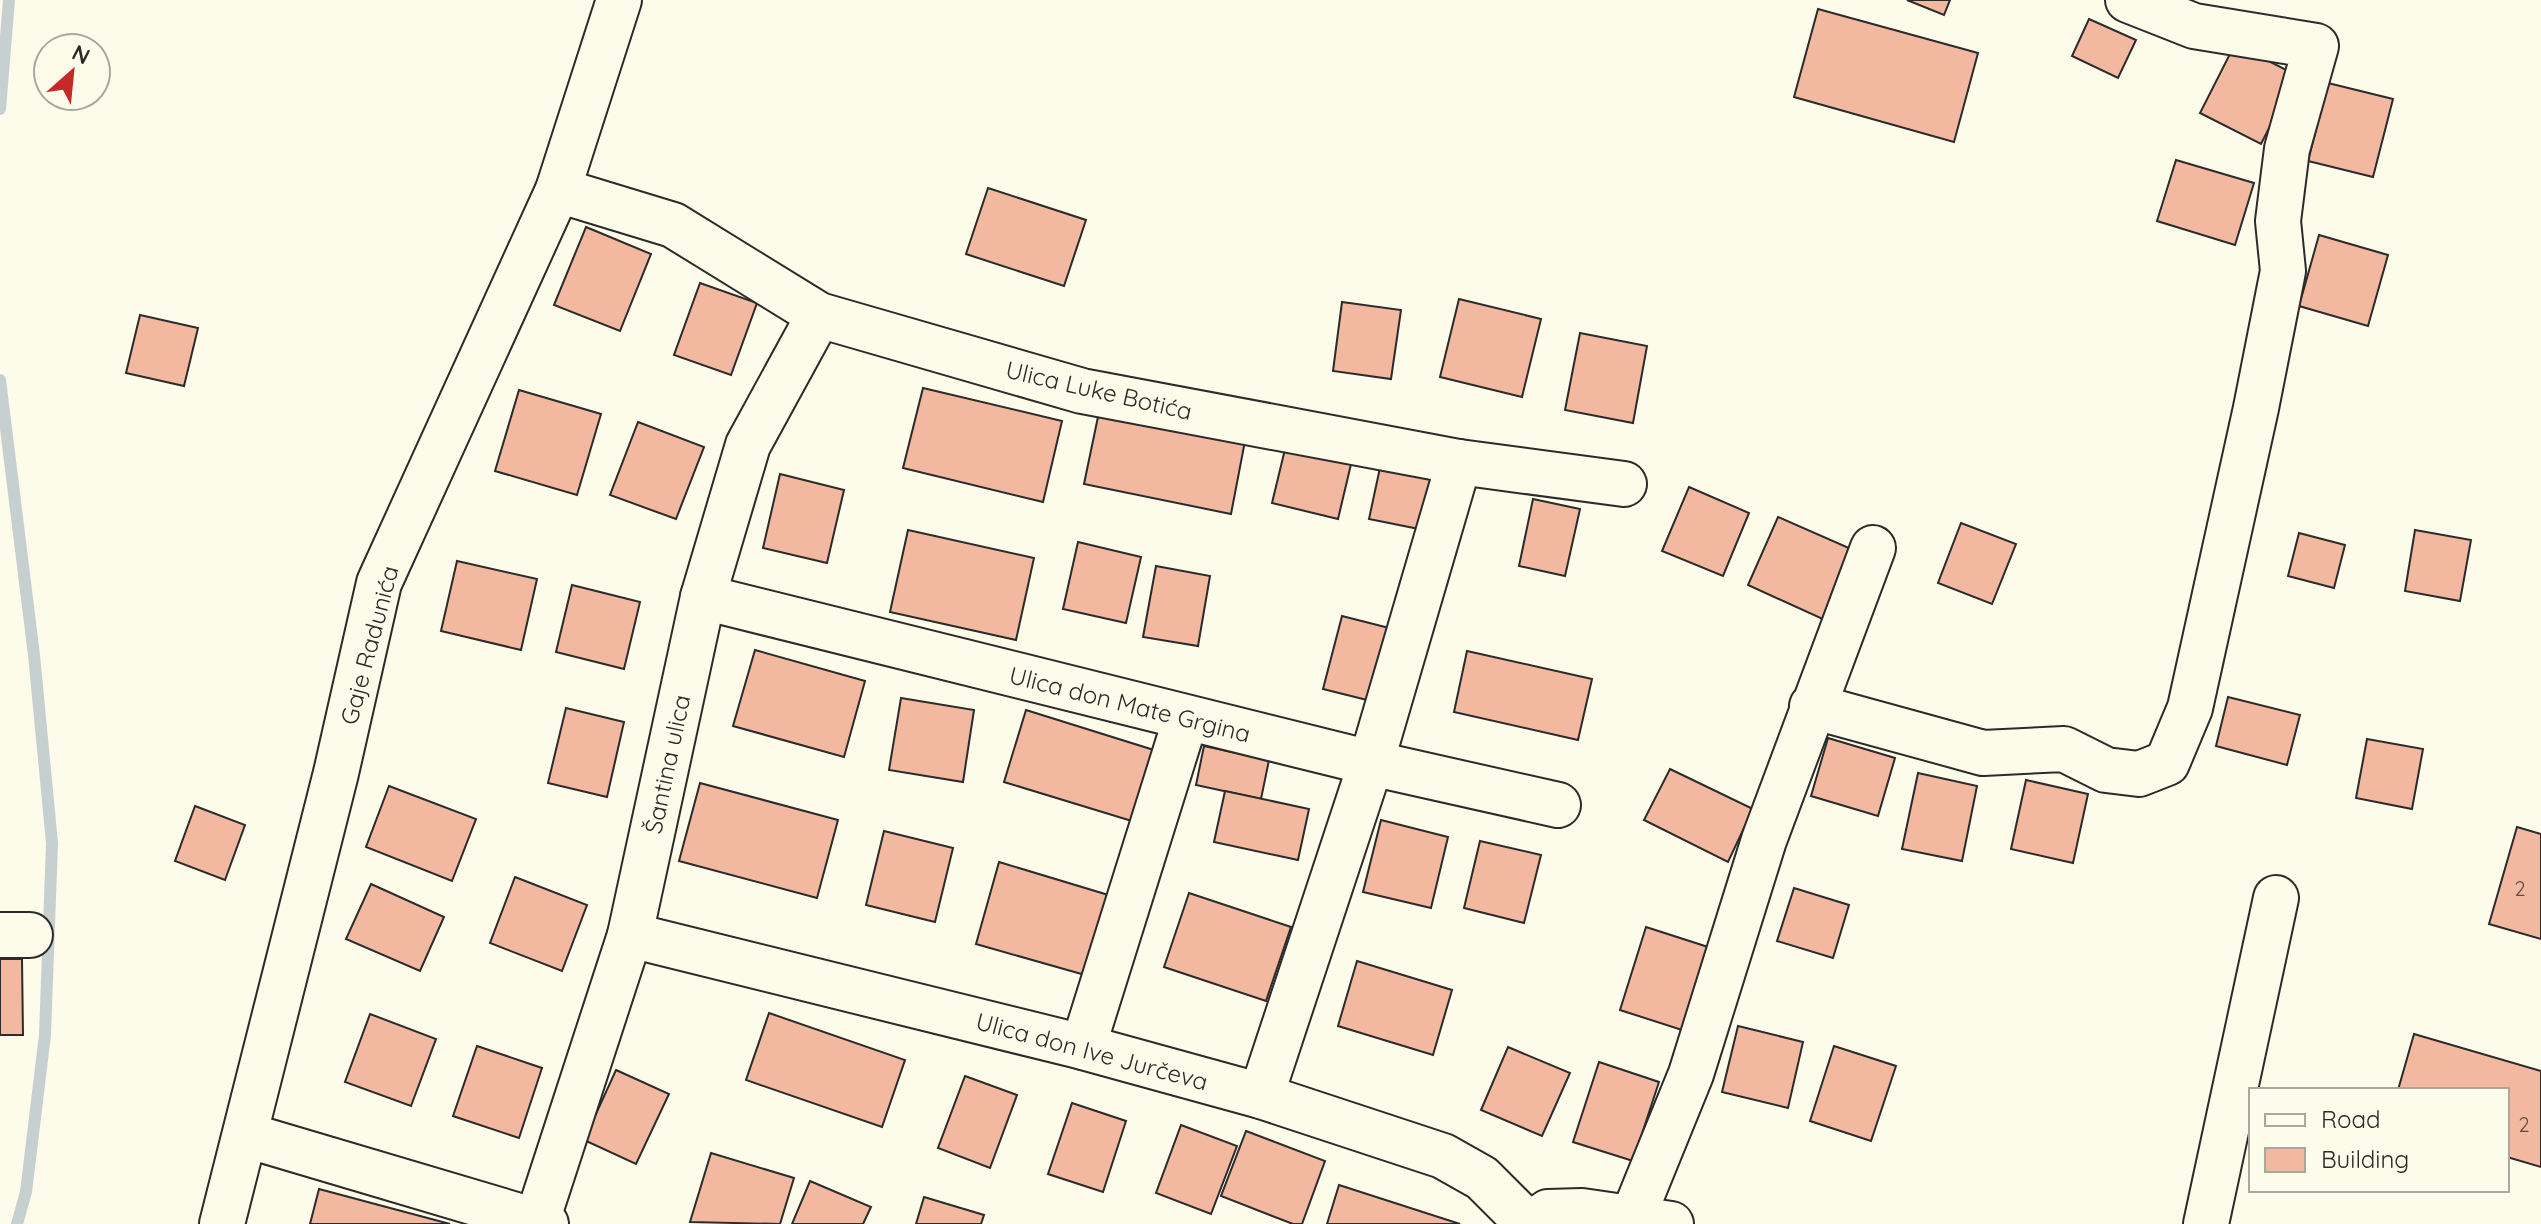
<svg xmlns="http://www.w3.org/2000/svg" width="2541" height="1224" font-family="Quicksand,sans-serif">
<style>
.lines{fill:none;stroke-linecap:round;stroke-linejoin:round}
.stream{stroke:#c7d0d0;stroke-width:12}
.building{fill:#f2b8a0;stroke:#2b2b2b;stroke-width:2}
.minor-casing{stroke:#2b2b2b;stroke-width:48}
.minor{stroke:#fdfbea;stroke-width:44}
.labels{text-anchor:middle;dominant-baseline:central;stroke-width:6;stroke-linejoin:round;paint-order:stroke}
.number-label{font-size:20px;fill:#5d4e48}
.street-label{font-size:24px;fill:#2b2b2b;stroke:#fdfbea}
</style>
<rect width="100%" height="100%" fill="#fdfbea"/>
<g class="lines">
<g class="stream">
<polyline points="0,109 9,0"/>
<polyline points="0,380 34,655 52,843 45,1035 26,1192 17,1224"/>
</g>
</g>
<g class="building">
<polygon points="1907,0 1950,0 1944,15"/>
<polygon points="1818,9 1978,53 1954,142 1794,97"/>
<polygon points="2089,19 2136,40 2118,78 2072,56"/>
<polygon points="2235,44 2296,75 2261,144 2200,113"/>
<polygon points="2328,83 2393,99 2373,177 2308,161"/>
<polygon points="2176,160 2254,183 2235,245 2157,221"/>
<polygon points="988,188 1086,220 1064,286 966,254"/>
<polygon points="586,227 651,254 620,331 554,305"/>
<polygon points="2319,235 2388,255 2368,326 2299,306"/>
<polygon points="700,283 757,303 731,375 674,355"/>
<polygon points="1459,299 1541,319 1522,397 1440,377"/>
<polygon points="1342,302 1401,310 1391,379 1333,371"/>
<polygon points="140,315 198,328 184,386 126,373"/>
<polygon points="1580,333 1647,346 1633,423 1565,410"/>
<polygon points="923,388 1062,421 1043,502 903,468"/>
<polygon points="519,390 601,414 577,495 495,471"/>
<polygon points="1099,412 1245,441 1231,514 1084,484"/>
<polygon points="638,422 704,447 676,519 610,495"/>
<polygon points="1286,445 1352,460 1338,519 1272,503"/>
<polygon points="1381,463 1436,476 1424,530 1369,519"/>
<polygon points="780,474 844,490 827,563 763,548"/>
<polygon points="1689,487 1749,513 1723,576 1662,551"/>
<polygon points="1533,499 1580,509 1565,576 1519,566"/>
<polygon points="1778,517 1858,552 1827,621 1748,585"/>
<polygon points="1961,523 2016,544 1992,604 1938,583"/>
<polygon points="908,530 1034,558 1016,640 890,612"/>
<polygon points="2415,530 2471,540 2460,601 2405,591"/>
<polygon points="2299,533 2345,545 2334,588 2288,576"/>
<polygon points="1078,542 1141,557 1126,623 1063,609"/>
<polygon points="457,561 537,579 521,650 441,631"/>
<polygon points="1156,566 1210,576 1198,646 1143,637"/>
<polygon points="572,585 640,602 624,669 556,652"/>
<polygon points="1342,616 1397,630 1379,703 1323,689"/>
<polygon points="755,650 865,681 844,757 733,726"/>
<polygon points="1467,651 1592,679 1578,740 1454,712"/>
<polygon points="2228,697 2300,715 2287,765 2216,746"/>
<polygon points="901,698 974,710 963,782 889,770"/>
<polygon points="566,708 624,722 607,797 548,783"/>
<polygon points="1026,710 1157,751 1135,822 1004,782"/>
<polygon points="1828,738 1895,758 1878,816 1811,796"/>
<polygon points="2367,739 2423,749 2412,809 2356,798"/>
<polygon points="1204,746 1269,760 1261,799 1196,785"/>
<polygon points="1670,769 1753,809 1728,862 1644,820"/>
<polygon points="1918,773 1977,786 1962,861 1902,849"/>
<polygon points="2026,780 2088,794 2073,863 2011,849"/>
<polygon points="700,783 838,820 817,898 679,861"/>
<polygon points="389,786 476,819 452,881 366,847"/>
<polygon points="1225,791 1309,809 1298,860 1214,842"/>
<polygon points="195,806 245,825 225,880 175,861"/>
<polygon points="1381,820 1448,837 1431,908 1363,892"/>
<polygon points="2517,827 2541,834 2541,939 2489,924"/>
<polygon points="884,831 953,848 935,922 866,905"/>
<polygon points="1480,841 1541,855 1524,923 1464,908"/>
<polygon points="999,862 1115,897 1092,977 976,944"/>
<polygon points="515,877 587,905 562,971 490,943"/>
<polygon points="371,884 444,917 420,971 346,939"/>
<polygon points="1794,888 1849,905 1833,958 1777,941"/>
<polygon points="1189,893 1291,927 1266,1001 1164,967"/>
<polygon points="1646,927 1708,947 1682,1030 1620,1010"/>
<polygon points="0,959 22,959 23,1035 0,1035"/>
<polygon points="1357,961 1452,990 1433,1055 1338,1026"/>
<polygon points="769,1013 905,1060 882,1127 746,1080"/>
<polygon points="370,1014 436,1039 411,1106 345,1082"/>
<polygon points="1738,1026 1803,1042 1788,1108 1722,1092"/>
<polygon points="2414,1034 2541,1071 2541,1167 2507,1157 2507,1090 2398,1090"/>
<polygon points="477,1046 542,1068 519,1138 453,1116"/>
<polygon points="1834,1046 1896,1066 1871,1141 1810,1121"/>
<polygon points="1508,1047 1570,1073 1542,1136 1481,1110"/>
<polygon points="1599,1062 1659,1082 1633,1161 1573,1142"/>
<polygon points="616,1070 669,1094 636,1164 584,1140"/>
<polygon points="965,1076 1017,1095 990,1168 938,1148"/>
<polygon points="1072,1103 1126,1121 1103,1192 1048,1174"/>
<polygon points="1181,1125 1237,1146 1211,1214 1156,1193"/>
<polygon points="1246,1131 1325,1161 1302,1224 1293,1224 1221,1196"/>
<polygon points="711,1153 794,1178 780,1224 690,1222"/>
<polygon points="810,1181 871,1207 863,1224 792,1224"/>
<polygon points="1339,1185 1460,1224 1327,1224"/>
<polygon points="319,1189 450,1224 310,1224"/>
<polygon points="924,1197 984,1215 981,1224 916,1224"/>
</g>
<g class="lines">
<defs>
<g id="minor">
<polyline points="558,190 673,225 819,315 1082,391 1459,462 1624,484"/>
<polyline points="703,597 1371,763 1558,805"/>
<polyline points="1812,706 1983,753 2064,749 2106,770 2139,774 2167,763 2190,708 2256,408 2283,271 2278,221 2287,149 2316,46 2194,26 2128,0"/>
<polyline points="0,935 30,935"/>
<polyline points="630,935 1083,1047 1261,1096 1443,1156 1482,1178 1528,1224"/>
<polyline points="1083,1047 1186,718"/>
<polyline points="1261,1096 1371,763 1459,462"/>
<polyline points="246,1135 546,1224"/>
<polyline points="1632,1219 1691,1074 1764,840 1873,548"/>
<polyline points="222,1224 336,773 379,583 558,190 619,0"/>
<polyline points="536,1224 630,935 703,597 748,445 819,315"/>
<polyline points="1531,1224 1548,1212 1582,1211 1671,1224"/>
<polyline points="2206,1224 2276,898"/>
</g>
</defs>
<use href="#minor" class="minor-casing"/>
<use href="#minor" class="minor"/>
</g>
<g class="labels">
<g class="number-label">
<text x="2520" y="888">2</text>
<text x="2524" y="1124">2</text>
</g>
<g class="street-label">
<text transform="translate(1099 390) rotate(13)">Ulica Luke Botića</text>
<text transform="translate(369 645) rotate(-75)">Gaje Radunića</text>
<text transform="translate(1130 704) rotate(14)">Ulica don Mate Grgina</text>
<text transform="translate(667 764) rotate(-78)">Šantina ulica</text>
<text transform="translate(1092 1051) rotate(15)">Ulica don Ive Jurčeva</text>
</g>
</g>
<rect x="2249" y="1088" width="260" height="104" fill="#fdfbea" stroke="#a9a89e" stroke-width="2"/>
<rect x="2265" y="1114" width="40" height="12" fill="#fdfbea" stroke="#a9a89e" stroke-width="2"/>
<text x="2321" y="1128" font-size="24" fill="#2b2b2b">Road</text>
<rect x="2265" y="1148" width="40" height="24" fill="#f2b8a0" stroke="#a9a89e" stroke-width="2"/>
<text x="2321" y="1168" font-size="24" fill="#2b2b2b">Building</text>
<g transform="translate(72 72) rotate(27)"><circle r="38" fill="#fdfbea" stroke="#a9a89e" stroke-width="2"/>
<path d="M0-6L14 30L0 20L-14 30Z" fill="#c62828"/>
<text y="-12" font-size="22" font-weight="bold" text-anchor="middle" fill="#2b2b2b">N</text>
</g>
</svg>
